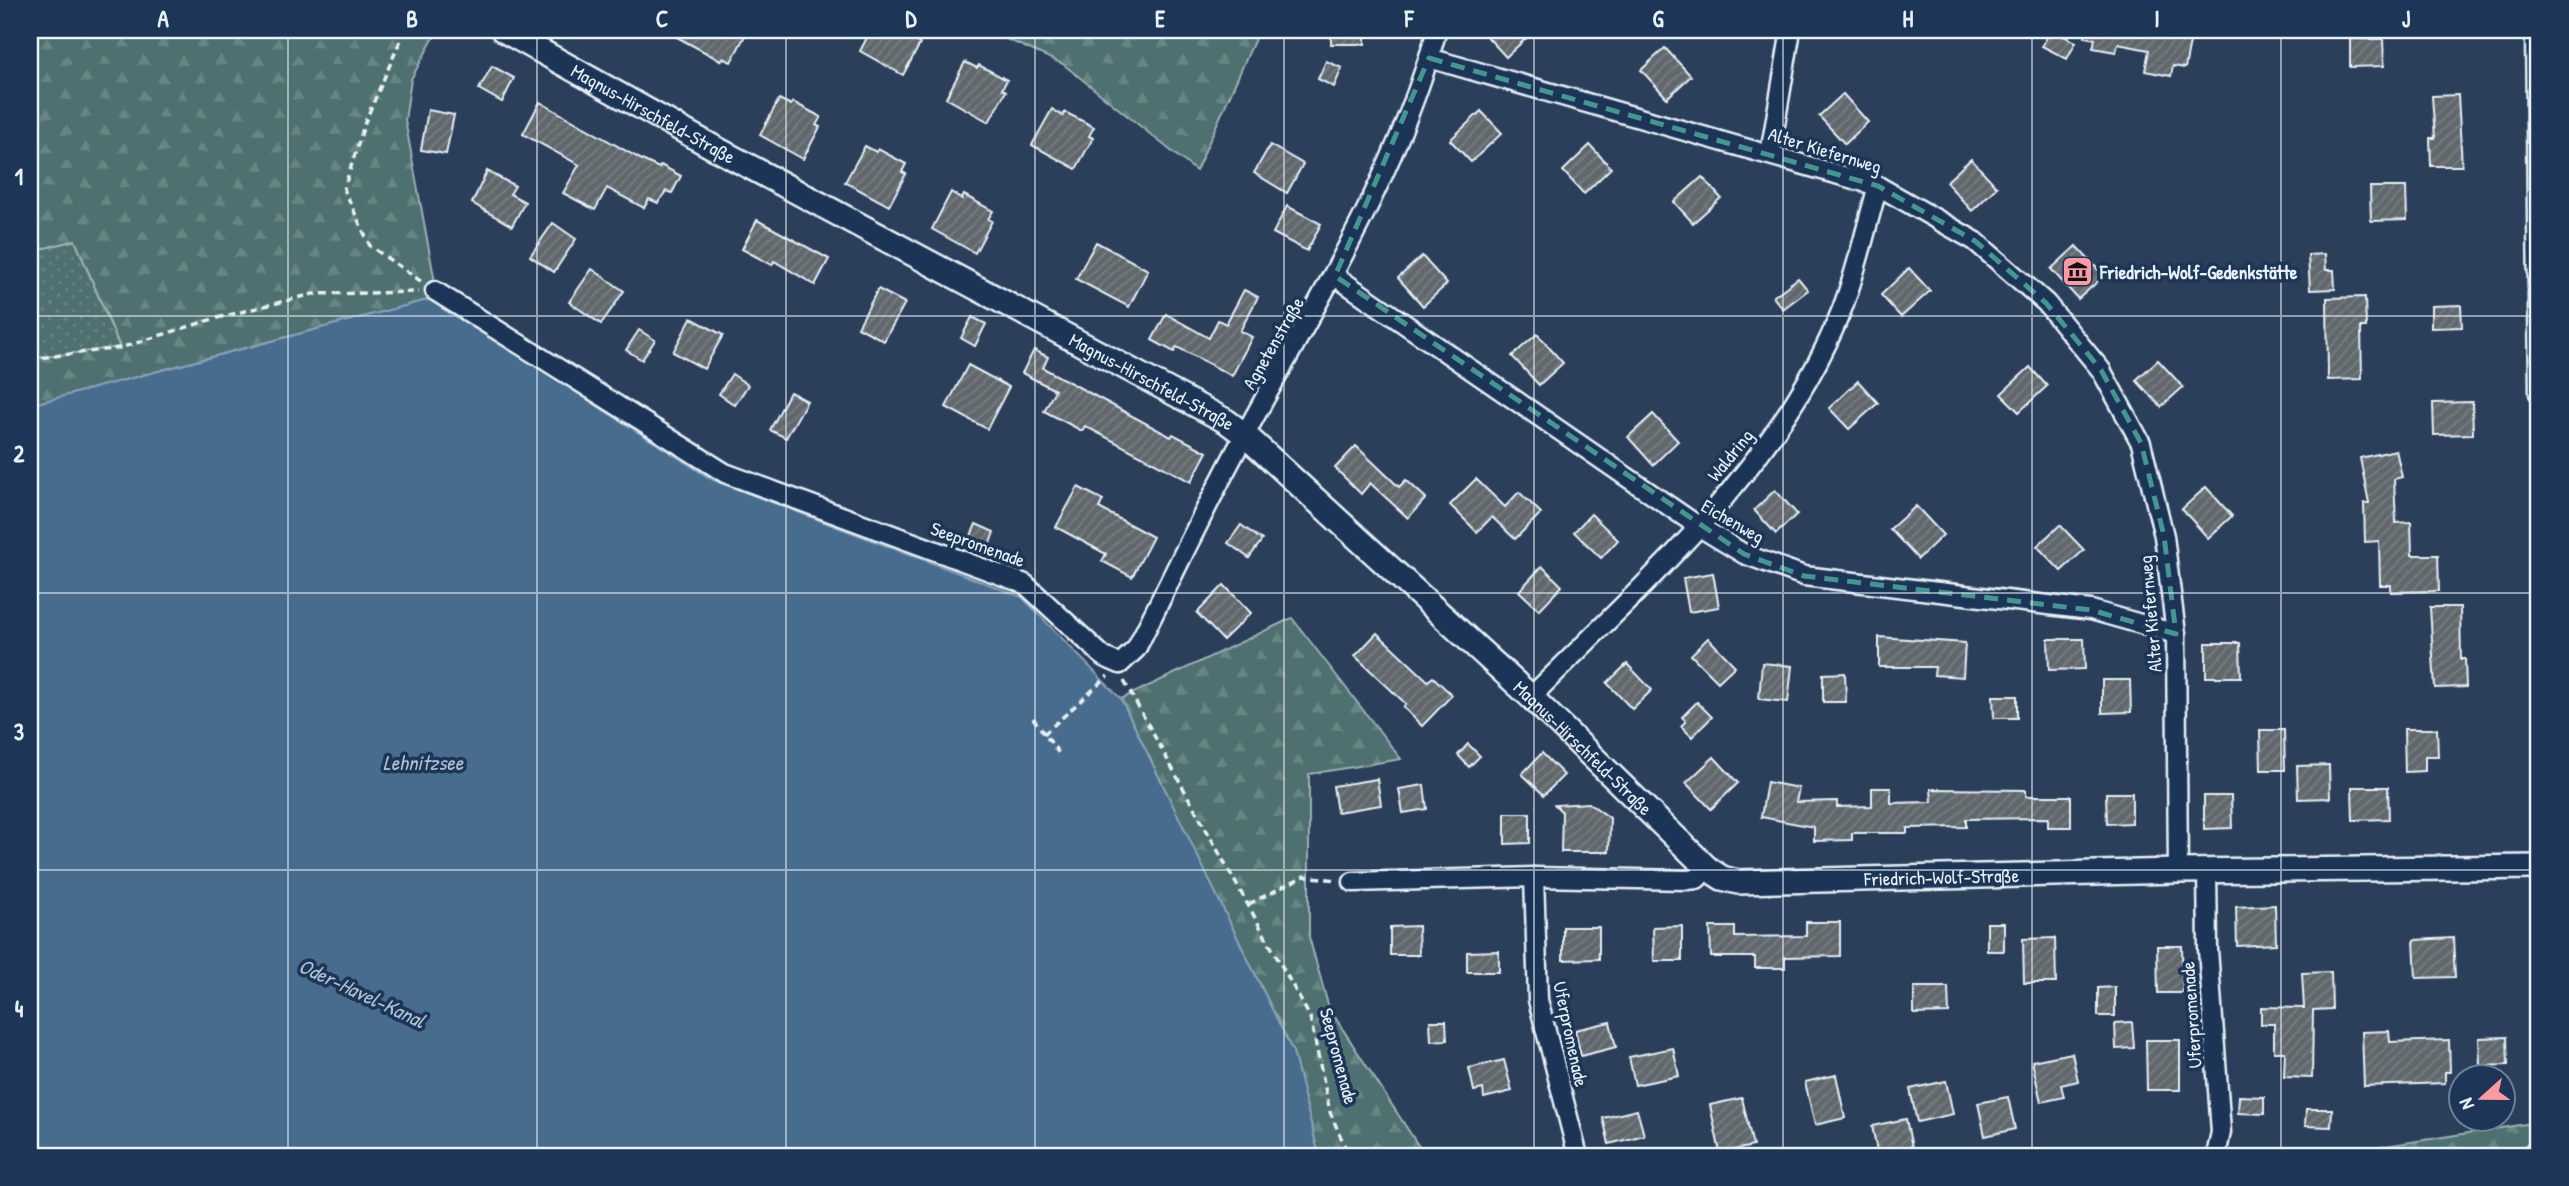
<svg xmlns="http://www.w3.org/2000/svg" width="2569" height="1186" font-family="'Patrick Hand',sans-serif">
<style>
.grass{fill:url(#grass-dots);stroke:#9cb0b4;stroke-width:2}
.forest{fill:url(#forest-firs);stroke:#9cb0b4;stroke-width:2}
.water{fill:#466c8e;stroke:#87a1b8;stroke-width:2}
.building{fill:url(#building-hatch);stroke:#e8f1f8;stroke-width:2}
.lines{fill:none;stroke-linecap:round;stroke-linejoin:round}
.minor-casing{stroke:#e8f1f8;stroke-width:23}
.tertiary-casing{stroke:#e8f1f8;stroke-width:28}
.path{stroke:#e8f1f8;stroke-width:3.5;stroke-dasharray:7 5;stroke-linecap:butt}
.minor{stroke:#1d3557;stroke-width:18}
.tertiary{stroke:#1d3557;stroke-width:23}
.marked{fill:none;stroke:#459590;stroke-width:5;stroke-dasharray:14 9;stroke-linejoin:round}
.grid{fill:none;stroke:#e8f1f8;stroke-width:2;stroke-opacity:0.55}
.labels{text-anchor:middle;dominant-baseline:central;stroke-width:7;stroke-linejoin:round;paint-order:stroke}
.street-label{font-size:19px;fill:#e8f1f8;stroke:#1d3557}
.poi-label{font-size:19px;font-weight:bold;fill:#e8f1f8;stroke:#1d3557;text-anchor:start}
.water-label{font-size:21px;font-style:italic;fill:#afc2d3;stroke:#1d3557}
.neatline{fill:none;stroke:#e8f1f8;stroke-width:2.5}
.grid-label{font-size:23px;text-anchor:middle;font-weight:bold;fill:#e8f1f8}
</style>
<defs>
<pattern id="grass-dots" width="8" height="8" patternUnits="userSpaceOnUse" patternTransform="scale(1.75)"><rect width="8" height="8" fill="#4f7070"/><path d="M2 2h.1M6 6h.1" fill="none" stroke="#688585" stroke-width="1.8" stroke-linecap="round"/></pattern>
<pattern id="forest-firs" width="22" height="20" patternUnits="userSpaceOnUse" patternTransform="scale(1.75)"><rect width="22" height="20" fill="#4f7070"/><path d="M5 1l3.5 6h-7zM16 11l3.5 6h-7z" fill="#688585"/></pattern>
<pattern id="building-hatch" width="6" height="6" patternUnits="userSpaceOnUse" patternTransform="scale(1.75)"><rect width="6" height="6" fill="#61676c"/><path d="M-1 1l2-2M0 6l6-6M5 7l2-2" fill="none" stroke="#787d82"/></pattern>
</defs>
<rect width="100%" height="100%" fill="#2b3f5b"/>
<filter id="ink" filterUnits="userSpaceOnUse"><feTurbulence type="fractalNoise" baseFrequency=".0143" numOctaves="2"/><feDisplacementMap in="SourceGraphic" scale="14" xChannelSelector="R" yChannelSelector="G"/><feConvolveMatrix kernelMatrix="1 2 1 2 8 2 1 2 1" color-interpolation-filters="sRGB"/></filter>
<g filter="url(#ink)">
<polygon class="grass" points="75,240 120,348 30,359 30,252"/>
<g class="forest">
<polygon points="30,30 438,30 411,79 405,120 435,282 431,299 30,405 30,359 120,347 75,240 30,252"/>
<polygon points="986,30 1259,30 1196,171 1063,64"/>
<polygon points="1292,618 1401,759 1309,774 1309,937 1329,1008 1425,1156 1319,1156 1293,1052 1121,699"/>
<polygon points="2539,1122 2539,1156 2322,1156"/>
</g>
<polygon class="water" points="431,299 713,480 1022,597 1121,699 1293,1052 1319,1156 30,1156 30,405"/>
<g class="building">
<polygon points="664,30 748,30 731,62 723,58 721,61"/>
<polygon points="871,30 923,30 917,42 920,44 903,75 860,51"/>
<rect x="1331" y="30" width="34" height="14"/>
<polygon points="1481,30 1535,30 1506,57"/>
<polygon points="2051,30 2076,42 2067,59 2042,46"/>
<polygon points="2086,30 2157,30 2191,37 2185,68 2173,66 2171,76 2145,71 2149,50 2118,44 2116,52 2093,48 2095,39 2085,37"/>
<polygon points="2350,39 2383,39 2384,66 2350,67"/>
<polygon points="1665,48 1691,76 1667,98 1641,70"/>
<polygon points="1326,61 1342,68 1334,87 1318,79"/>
<polygon points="965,62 977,68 979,65 1007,80 1002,89 1006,91 989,122 946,98"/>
<polygon points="492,66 514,78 502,102 479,89"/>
<polygon points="1843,94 1868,122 1845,144 1819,116"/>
<polygon points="2458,95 2462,166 2431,166 2430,138 2435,138 2432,96"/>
<polygon points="779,99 791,105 793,102 821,117 816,125 820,127 803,159 760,135"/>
<polygon points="540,102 644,161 659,168 661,165 681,176 672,193 666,191 658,203 649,199 644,208 607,188 595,210 563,193 579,165 523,134"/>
<polygon points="1052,109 1063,116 1065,112 1094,127 1089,136 1093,138 1076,169 1032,145"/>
<polygon points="428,110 454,115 446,154 421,150"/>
<polygon points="1481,111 1502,133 1471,162 1450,140"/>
<polygon points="1270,145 1303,164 1287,193 1254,173"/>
<polygon points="1590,145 1611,168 1584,194 1563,171"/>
<polygon points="865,146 876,152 878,149 906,164 902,172 906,174 889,206 845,182"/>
<polygon points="1971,159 1997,187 1972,211 1946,182"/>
<polygon points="487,171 515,186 510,194 525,202 512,226 472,203"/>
<polygon points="1702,177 1721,198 1693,223 1674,202"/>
<polygon points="2370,187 2406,187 2407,220 2371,221"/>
<polygon points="951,192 962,199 964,195 993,211 988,219 992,221 975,253 932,229"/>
<polygon points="1287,206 1321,224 1307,251 1273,233"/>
<polygon points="757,220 829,259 815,285 774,261 772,265 742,249"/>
<polygon points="553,223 576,239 554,272 530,256"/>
<polygon points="1096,242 1148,270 1129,307 1076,279"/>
<polygon points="2076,246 2104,276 2078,299 2051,269"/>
<polygon points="2325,254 2326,270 2334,270 2335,289 2310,290 2308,255"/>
<polygon points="1422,256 1447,284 1423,306 1398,278"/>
<polygon points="1909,268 1930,291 1901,317 1881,295"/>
<polygon points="592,269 624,291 601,324 569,302"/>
<polygon points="1798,278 1808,290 1783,309 1773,297"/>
<polygon points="878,289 905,303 884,341 858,327"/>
<polygon points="1244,290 1258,297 1240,331 1252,337 1232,376 1177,347 1174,352 1152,340 1166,314 1209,338 1218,320 1226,324"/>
<polygon points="2365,297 2366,327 2361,327 2362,379 2328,380 2327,298"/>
<polygon points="2461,305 2462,327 2431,328 2431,306"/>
<polygon points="972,317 986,324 975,346 961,338"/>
<polygon points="691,318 723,335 704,369 673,352"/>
<polygon points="639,330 655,340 642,360 626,350"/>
<polygon points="1537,334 1563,363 1539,385 1512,356"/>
<polygon points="1034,350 1048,357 1043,368 1171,437 1173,434 1207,452 1191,482 1085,426 1082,431 1044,411 1055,390 1022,373"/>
<polygon points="2158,360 2183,387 2161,407 2136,380"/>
<polygon points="968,365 1009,387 987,429 946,407"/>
<polygon points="2030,367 2047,386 2019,412 2001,394"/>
<polygon points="732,374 748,385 735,405 719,394"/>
<polygon points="1858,381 1878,403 1849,429 1829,408"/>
<polygon points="790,392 807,401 786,438 770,430"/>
<polygon points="2472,402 2473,434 2434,435 2433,403"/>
<polygon points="1653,414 1678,441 1653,465 1628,437"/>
<polygon points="1356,446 1399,487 1406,480 1426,498 1408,518 1370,483 1361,494 1335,468"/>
<polygon points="2396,450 2402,477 2394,479 2396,523 2411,522 2412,555 2438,555 2439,591 2391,592 2391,585 2380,585 2379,541 2365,542 2364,503 2369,503 2360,458"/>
<polygon points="1476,479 1505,507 1519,492 1541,513 1515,539 1492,517 1477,532 1450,505"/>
<polygon points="1078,487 1103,500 1099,508 1153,537 1132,577 1102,561 1106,554 1056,527"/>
<polygon points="2206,487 2232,516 2208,538 2182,509"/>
<polygon points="1775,490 1797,514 1776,534 1754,510"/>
<polygon points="1916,506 1943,535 1918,559 1890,529"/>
<polygon points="1591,514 1618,540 1601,558 1574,532"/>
<polygon points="976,524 994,532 987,551 968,543"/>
<polygon points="1241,525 1262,540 1249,558 1228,543"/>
<polygon points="2060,525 2084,550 2061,571 2037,546"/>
<polygon points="1542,566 1562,586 1539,610 1519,591"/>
<polygon points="1713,573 1719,607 1689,612 1683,578"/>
<polygon points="1224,585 1251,613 1223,640 1197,613"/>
<polygon points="2430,607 2460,607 2461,659 2465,659 2466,687 2435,688"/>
<polygon points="1377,633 1428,681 1433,677 1452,695 1422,726 1403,707 1406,704 1355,656"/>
<polygon points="1879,637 1965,643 1963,677 1934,675 1935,667 1879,667"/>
<polygon points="1708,638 1735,666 1718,682 1691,655"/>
<polygon points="2048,639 2084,639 2085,669 2049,670"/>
<polygon points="2206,643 2240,643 2241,677 2206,677"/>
<polygon points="1762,663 1792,666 1788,702 1759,699"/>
<polygon points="1627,664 1652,690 1632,709 1607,683"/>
<polygon points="1845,673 1846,702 1823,702 1823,674"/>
<polygon points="2102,680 2130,680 2131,712 2102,713"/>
<polygon points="1993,696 2017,696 2017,718 1994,718"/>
<polygon points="1697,702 1712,717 1692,737 1681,726 1686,721 1682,717"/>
<polygon points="2404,729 2437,729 2438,756 2425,756 2425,771 2405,772"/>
<polygon points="2260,730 2284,730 2285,770 2261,770"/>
<polygon points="1468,744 1480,756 1469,767 1458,755"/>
<polygon points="1542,753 1564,775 1544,795 1522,774"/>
<polygon points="1714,757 1738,783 1711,809 1686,783"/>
<polygon points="2329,765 2330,798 2298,799 2297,766"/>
<polygon points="1377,779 1381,805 1337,812 1333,786"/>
<polygon points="1767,782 1799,788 1796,802 1837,801 1837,807 1872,806 1872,788 1891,788 1891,803 1932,802 1931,789 2026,790 2026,796 2071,796 2071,827 2048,827 2048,818 1966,819 1966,827 1907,828 1907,833 1852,833 1852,840 1814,841 1814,827 1761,817"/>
<polygon points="1424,785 1427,809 1403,813 1399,789"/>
<polygon points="2352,787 2388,787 2389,819 2353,820"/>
<polygon points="2106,793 2132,793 2132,823 2107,824"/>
<polygon points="2204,796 2231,796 2232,828 2204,829"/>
<polygon points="1589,803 1610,818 1609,852 1561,852 1562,812 1555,805"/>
<polygon points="1505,813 1530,813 1530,843 1505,844"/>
<polygon points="2275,905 2276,944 2237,946 2236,907"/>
<polygon points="1806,922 1840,922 1840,956 1785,957 1785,968 1755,968 1755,957 1711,957 1710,927 1735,927 1735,937 1806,936"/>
<rect x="1987" y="923" width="17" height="28"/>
<polygon points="1418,926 1419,955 1390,955 1390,927"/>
<polygon points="1682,926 1682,961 1654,961 1653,927"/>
<polygon points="1563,927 1599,927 1599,959 1563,960"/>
<polygon points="2055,938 2056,983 2024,983 2023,939"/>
<polygon points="2453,938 2455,977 2416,978 2414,940"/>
<polygon points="2157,946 2182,946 2183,993 2158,993"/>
<polygon points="1499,951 1499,972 1467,972 1467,952"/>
<polygon points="2331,972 2332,1009 2313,1010 2312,1078 2284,1077 2285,1052 2274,1052 2274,1024 2261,1024 2261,1007 2304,1008 2302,973"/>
<polygon points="1914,987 1948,987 1949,1013 1914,1014"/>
<polygon points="2115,987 2115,1016 2098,1016 2098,988"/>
<polygon points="1430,1021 1446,1021 1447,1040 1431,1041"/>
<polygon points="1610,1022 1616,1047 1581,1056 1575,1030"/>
<polygon points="2132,1022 2134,1048 2116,1049 2115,1023"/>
<polygon points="2389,1031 2390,1042 2449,1040 2450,1072 2445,1072 2445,1083 2364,1086 2362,1032"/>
<polygon points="2507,1037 2508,1065 2480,1066 2479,1038"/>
<polygon points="2146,1040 2180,1040 2180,1090 2147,1090"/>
<polygon points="1673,1048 1679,1076 1635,1085 1629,1057"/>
<polygon points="2072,1053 2078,1081 2061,1085 2064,1097 2041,1102 2032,1061"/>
<polygon points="1504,1060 1512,1091 1484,1098 1483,1089 1474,1091 1469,1068"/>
<polygon points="1836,1075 1845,1118 1815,1125 1805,1082"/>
<polygon points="1946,1081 1953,1114 1917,1122 1910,1089"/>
<polygon points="2239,1096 2264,1097 2264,1114 2238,1113"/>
<polygon points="2008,1097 2015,1129 1985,1136 1978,1103"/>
<polygon points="1742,1098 1753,1146 1720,1153 1710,1105"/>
<polygon points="2306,1109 2332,1109 2331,1127 2305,1126"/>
<polygon points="1637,1110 1644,1135 1609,1144 1603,1118"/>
<polygon points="1906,1119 1913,1152 1878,1156 1872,1126"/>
</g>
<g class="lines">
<defs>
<g id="minor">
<polyline points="2535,30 2539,393"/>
<polyline points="1429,58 1878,186 1975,241 2046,303 2101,370 2141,443 2164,536 2176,634 2178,871"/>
<polyline points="1770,154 1791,30"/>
<polyline points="1335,276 1698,526 1744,554 1804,576 2091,610 2176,634"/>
<path d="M435 291 725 473 1025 584 1104 657 1120 664 1136 649C1172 578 1206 505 1244 436 1316 304 1396 176 1437 30"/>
<path d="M1531 697C1647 580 1780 466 1842 309 1857 270 1866 227 1878 186"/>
<polyline points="2207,870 2208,949 2221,1132 2216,1156"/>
<polyline points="1534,877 1538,1000 1578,1156"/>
<polyline points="1353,882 1534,877 1687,880 1697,879 1707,868"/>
</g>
<g id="tertiary">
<path id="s1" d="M503 30 711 146 1226 421 1245 435 1531 697 1707 868 1722 878 1738 882 2178 871 2539 867"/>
</g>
</defs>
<use href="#minor" class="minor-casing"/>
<use href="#tertiary" class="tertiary-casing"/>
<g class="path">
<polyline points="405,30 365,122 344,189 370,246 422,282"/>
<polyline points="30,359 120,348 213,319 313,294 419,292"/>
<polyline points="1124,681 1310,1017 1330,1112 1349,1156"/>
<polyline points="1033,718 1060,755"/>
<polyline points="1044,734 1108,676"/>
<polyline points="1249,904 1304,876 1337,880"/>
<polyline points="2516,1156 2539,1133"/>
</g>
<use href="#minor" class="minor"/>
<use href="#tertiary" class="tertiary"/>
</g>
</g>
<path class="marked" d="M1429 58 1878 186 1975 241 2046 303 2101 370 2141 443 2164 536 2176 634 2091 610 1804 576 1744 554 1335 276Z"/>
<path class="grid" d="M288 30V1156M537 30V1156M786 30V1156M1035 30V1156M1284 30V1156M1534 30V1156M1783 30V1156M2032 30V1156M2281 30V1156M30 316H2539M30 593H2539M30 870H2539"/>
<defs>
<symbol id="museum-square" viewBox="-11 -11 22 22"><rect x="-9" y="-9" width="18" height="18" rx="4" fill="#ff9aa2" stroke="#1d3557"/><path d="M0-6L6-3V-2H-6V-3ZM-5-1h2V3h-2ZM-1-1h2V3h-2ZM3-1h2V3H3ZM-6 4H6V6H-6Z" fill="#111"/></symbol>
</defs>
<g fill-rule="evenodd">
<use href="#museum-square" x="2060" y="254" width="35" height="35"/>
</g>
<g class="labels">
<g class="street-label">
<text stroke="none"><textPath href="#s1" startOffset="172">Magnus-Hirschfeld-Straße</textPath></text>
<text transform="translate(1825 150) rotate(17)">Alter Kiefernweg</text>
<text transform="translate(1273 343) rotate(-60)">Agnetenstraße</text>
<text stroke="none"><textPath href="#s1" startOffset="738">Magnus-Hirschfeld-Straße</textPath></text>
<text transform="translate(1730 455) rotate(-51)">Waldring</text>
<text transform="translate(1733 521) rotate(30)">Eichenweg</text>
<text transform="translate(978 544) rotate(20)">Seepromenade</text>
<text transform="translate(2150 614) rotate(-95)">Alter Kiefernweg</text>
<text stroke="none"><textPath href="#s1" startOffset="1306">Magnus-Hirschfeld-Straße</textPath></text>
<text stroke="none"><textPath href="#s1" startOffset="1717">Friedrich-Wolf-Straße</textPath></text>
<text transform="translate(2191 1015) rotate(-94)">Uferpromenade</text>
<text transform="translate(1571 1034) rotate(78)">Uferpromenade</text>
<text transform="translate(1339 1056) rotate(75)">Seepromenade</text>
</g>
<g class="poi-label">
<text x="2100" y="272">Friedrich-Wolf-Gedenkstätte</text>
</g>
<g class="water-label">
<text x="423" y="762">Lehnitzsee</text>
<text transform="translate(362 993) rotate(25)">Oder-Havel-Kanal</text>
</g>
</g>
<rect width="2569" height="1186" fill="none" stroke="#1d3557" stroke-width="77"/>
<g transform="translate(2482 1098) rotate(249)"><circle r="33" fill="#1d3557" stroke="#6e8097" stroke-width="2"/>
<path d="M0-5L12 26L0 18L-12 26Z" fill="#ff9aa2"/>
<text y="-10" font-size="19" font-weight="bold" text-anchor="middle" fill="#e8f1f8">N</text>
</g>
<rect x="38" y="38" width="2492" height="1110" class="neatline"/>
<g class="grid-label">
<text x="163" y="27">A</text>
<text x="412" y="27">B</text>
<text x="662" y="27">C</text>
<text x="911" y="27">D</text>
<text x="1160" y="27">E</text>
<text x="1409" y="27">F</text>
<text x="1658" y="27">G</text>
<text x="1908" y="27">H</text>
<text x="2157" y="27">I</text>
<text x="2406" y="27">J</text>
<text x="19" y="185">1</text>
<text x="19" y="462">2</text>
<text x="19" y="740">3</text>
<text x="19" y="1017">4</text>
</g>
</svg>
